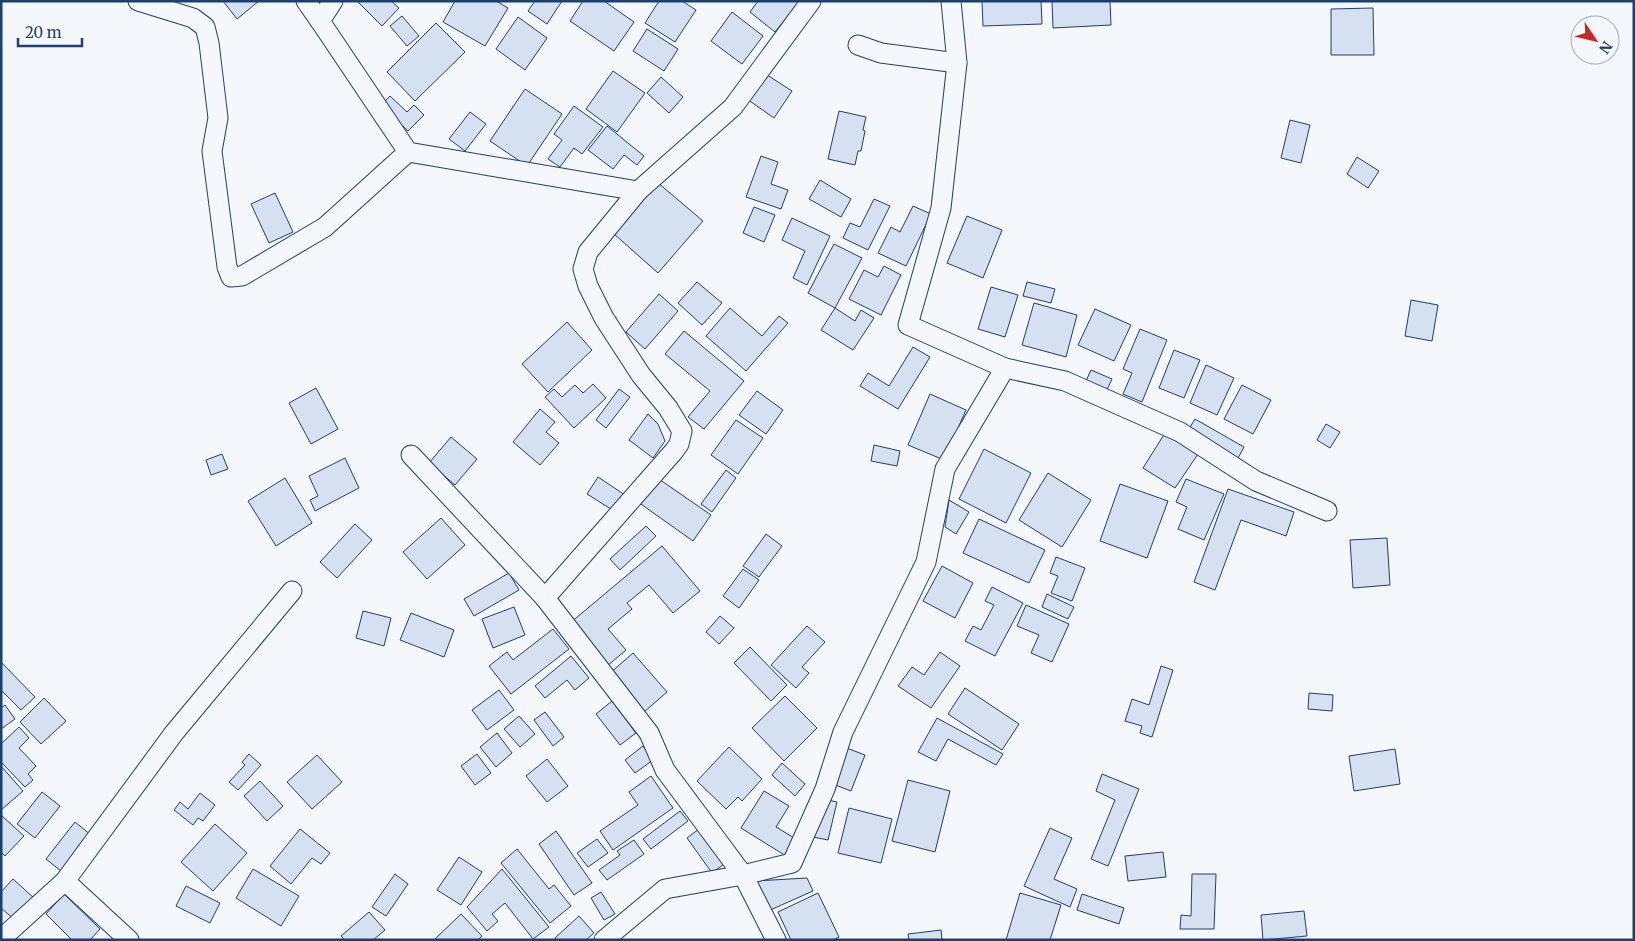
<svg xmlns="http://www.w3.org/2000/svg" width="1635" height="941" font-family="Merriweather,serif">
<style>
.building{fill:#d5e0f0;stroke:#1d3f73}
.lines{fill:none;stroke-linecap:round;stroke-linejoin:round}
.minor-casing{stroke:#1d3f73;stroke-width:21}
.minor{stroke:#f4f7fb;stroke-width:19}
</style>
<rect width="100%" height="100%" fill="#f4f7fb"/>
<g class="building">
<polygon points="223,1 259,1 237,19"/>
<polygon points="357,1 391,1 399,8 382,26"/>
<polygon points="455,1 496,1 508,8 485,46 443,22"/>
<polygon points="535,1 562,1 547,24 528,11"/>
<polygon points="583,1 604,1 634,22 614,51 570,21"/>
<polygon points="659,1 682,1 696,10 675,42 645,23"/>
<polygon points="758,1 800,1 775,32 750,12"/>
<polygon points="982,1 1041,1 1042,24 983,26"/>
<polygon points="1052,1 1110,1 1111,25 1053,28"/>
<polygon points="1373,8 1374,55 1331,55 1331,9"/>
<polygon points="732,12 763,36 742,64 711,41"/>
<polygon points="402,16 419,36 407,46 390,26"/>
<polygon points="518,17 547,38 525,70 496,49"/>
<polygon points="436,23 465,52 415,101 387,72"/>
<polygon points="647,29 678,49 664,71 633,51"/>
<polygon points="613,71 645,93 617,132 586,109"/>
<polygon points="761,71 792,91 774,118 744,97"/>
<polygon points="661,77 683,97 669,113 647,93"/>
<polygon points="525,89 562,114 527,166 490,141"/>
<polygon points="390,96 407,112 414,105 424,115 408,131 381,105"/>
<polygon points="574,106 603,127 582,154 574,148 560,167 548,159 562,140 554,134"/>
<polygon points="839,111 866,117 863,130 865,131 861,151 858,151 855,165 828,159"/>
<polygon points="470,112 486,124 465,151 449,139"/>
<polygon points="1290,120 1310,125 1301,163 1281,158"/>
<polygon points="607,126 644,156 637,165 624,155 613,169 588,150"/>
<polygon points="761,156 778,162 771,184 788,190 781,209 746,197"/>
<polygon points="1357,157 1379,171 1368,188 1347,174"/>
<polygon points="820,180 851,199 841,217 809,199"/>
<polygon points="657,182 703,221 658,273 613,233"/>
<polygon points="275,193 293,232 269,243 251,204"/>
<polygon points="874,199 890,206 868,250 843,238 850,223 860,227"/>
<polygon points="913,206 931,214 906,266 878,253 891,227 900,232"/>
<polygon points="754,207 775,215 764,242 743,233"/>
<polygon points="967,216 1002,230 983,278 947,263"/>
<polygon points="792,218 830,236 807,285 793,278 805,251 782,240"/>
<polygon points="834,244 862,258 835,308 808,293"/>
<polygon points="884,266 901,275 881,315 849,299 864,270 878,277"/>
<polygon points="697,282 722,303 702,325 678,303"/>
<polygon points="1027,282 1055,289 1051,303 1023,296"/>
<polygon points="991,287 1018,295 1005,337 978,329"/>
<polygon points="659,294 678,311 645,349 626,332"/>
<polygon points="1411,300 1438,305 1432,341 1405,336"/>
<polygon points="1034,303 1077,315 1066,357 1022,345"/>
<polygon points="730,308 762,336 779,316 788,323 746,371 706,336"/>
<polygon points="835,308 855,321 861,310 874,318 853,350 821,330"/>
<polygon points="1095,309 1131,325 1114,361 1078,345"/>
<polygon points="567,322 592,350 548,392 522,364"/>
<polygon points="1140,329 1167,340 1142,402 1123,394 1132,373 1123,369"/>
<polygon points="684,331 744,381 704,429 688,417 710,391 665,354"/>
<polygon points="913,347 930,357 898,409 860,386 868,373 889,386"/>
<polygon points="1174,350 1200,360 1184,398 1159,388"/>
<polygon points="1206,365 1234,378 1217,415 1190,403"/>
<polygon points="1091,370 1112,379 1106,392 1085,383"/>
<polygon points="593,384 606,398 574,428 545,397 554,389 562,397 575,385 583,393"/>
<polygon points="1242,385 1271,400 1253,434 1224,419"/>
<polygon points="316,388 338,429 311,444 289,403"/>
<polygon points="619,389 630,397 606,428 596,420"/>
<polygon points="757,391 783,410 766,434 739,415"/>
<polygon points="930,394 966,410 944,460 908,445"/>
<polygon points="540,409 555,422 546,432 559,443 540,465 513,442"/>
<polygon points="648,414 658,424 665,441 653,458 629,440"/>
<polygon points="1195,419 1244,447 1237,460 1187,432"/>
<polygon points="736,420 763,438 738,474 711,455"/>
<polygon points="1326,424 1340,432 1330,448 1317,440"/>
<polygon points="1165,433 1198,454 1175,488 1143,468"/>
<polygon points="451,437 477,459 455,485 429,463"/>
<polygon points="874,445 900,451 897,466 871,461"/>
<polygon points="984,449 1031,473 1006,523 959,499"/>
<polygon points="222,454 228,469 211,475 206,460"/>
<polygon points="345,458 359,488 315,511 310,500 318,496 309,476"/>
<polygon points="726,470 736,478 712,512 701,504"/>
<polygon points="1048,473 1091,500 1062,547 1019,520"/>
<polygon points="598,477 625,495 614,511 587,494"/>
<polygon points="656,477 711,515 693,541 638,502"/>
<polygon points="285,478 312,523 276,546 248,501"/>
<polygon points="1186,479 1224,494 1204,540 1178,529 1187,507 1176,502"/>
<polygon points="1120,484 1168,501 1147,558 1100,541"/>
<polygon points="1228,489 1294,512 1286,536 1241,520 1215,590 1194,582"/>
<polygon points="949,500 969,512 956,534 945,527"/>
<polygon points="441,518 465,545 427,579 403,552"/>
<polygon points="979,519 1045,550 1029,583 963,553"/>
<polygon points="355,524 372,540 337,578 320,562"/>
<polygon points="646,526 656,536 620,570 610,559"/>
<polygon points="766,534 782,546 759,577 743,566"/>
<polygon points="1387,538 1390,585 1353,588 1350,540"/>
<polygon points="662,546 700,591 673,613 649,585 627,603 632,609 608,629 626,650 606,667 570,623"/>
<polygon points="1056,557 1085,568 1072,601 1051,593 1058,576 1050,573"/>
<polygon points="942,566 973,583 955,618 923,601"/>
<polygon points="743,569 759,580 739,608 723,596"/>
<polygon points="509,573 519,590 474,616 464,599"/>
<polygon points="992,587 1023,603 995,656 965,641 973,626 981,630 994,605 985,601"/>
<polygon points="1047,594 1074,607 1068,619 1042,607"/>
<polygon points="1026,605 1069,624 1052,662 1031,653 1039,635 1017,626"/>
<polygon points="514,607 525,635 493,648 482,619"/>
<polygon points="363,611 391,618 384,646 356,638"/>
<polygon points="411,613 454,630 444,657 400,640"/>
<polygon points="720,616 734,628 719,644 706,632"/>
<polygon points="807,626 825,642 802,667 809,673 796,688 771,665"/>
<polygon points="553,629 569,649 511,694 489,666 507,652 513,660"/>
<polygon points="750,647 787,685 771,701 734,663"/>
<polygon points="940,652 960,666 931,708 898,686 912,667 924,675"/>
<polygon points="633,653 667,692 643,713 609,674"/>
<polygon points="571,656 589,678 575,690 567,680 545,698 535,686"/>
<polygon points="1,662 35,697 21,710 1,690"/>
<polygon points="1161,666 1173,670 1152,737 1140,733 1142,726 1125,721 1132,699 1149,705"/>
<polygon points="965,688 1019,724 1002,750 948,714"/>
<polygon points="499,690 514,710 487,730 472,710"/>
<polygon points="1309,693 1333,695 1332,711 1308,709"/>
<polygon points="785,696 817,728 784,761 752,728"/>
<polygon points="44,698 66,721 41,744 20,722"/>
<polygon points="612,701 636,733 620,745 596,714"/>
<polygon points="5,705 15,719 1,729 1,708"/>
<polygon points="545,712 564,737 553,746 534,720"/>
<polygon points="519,716 535,734 520,747 504,729"/>
<polygon points="937,718 1003,754 996,765 948,739 936,761 918,752"/>
<polygon points="19,727 29,738 19,748 36,766 28,774 33,780 25,787 1,762 1,744"/>
<polygon points="497,733 512,753 496,767 480,747"/>
<polygon points="643,746 653,760 635,773 625,760"/>
<polygon points="729,747 762,779 742,801 738,797 726,809 697,781"/>
<polygon points="844,747 865,755 851,791 830,783"/>
<polygon points="1395,749 1400,784 1354,791 1349,756"/>
<polygon points="249,754 261,765 238,790 229,782 245,765 242,762"/>
<polygon points="477,754 491,773 475,785 461,766"/>
<polygon points="317,755 342,782 312,809 287,782"/>
<polygon points="547,759 568,786 547,802 526,776"/>
<polygon points="782,763 805,784 795,796 772,775"/>
<polygon points="1,766 23,791 1,810"/>
<polygon points="1102,774 1139,789 1108,866 1091,859 1115,800 1096,791"/>
<polygon points="651,776 673,808 613,850 600,831 638,805 629,792"/>
<polygon points="908,780 950,791 935,852 892,841"/>
<polygon points="260,781 283,806 267,821 244,796"/>
<polygon points="764,791 789,806 776,827 796,839 786,856 741,828"/>
<polygon points="42,792 60,806 35,838 17,824"/>
<polygon points="200,793 215,805 203,821 198,818 193,825 174,810 180,802 188,809"/>
<polygon points="823,799 837,802 828,840 813,837"/>
<polygon points="849,808 892,819 881,863 838,853"/>
<polygon points="680,811 688,821 651,849 643,839"/>
<polygon points="1,815 24,836 5,856 1,852"/>
<polygon points="75,822 91,835 61,871 46,859"/>
<polygon points="215,824 247,853 213,891 181,862"/>
<polygon points="1050,828 1072,838 1054,879 1077,889 1070,907 1024,886"/>
<polygon points="300,829 330,853 321,864 312,858 291,884 270,866"/>
<polygon points="699,829 724,864 712,873 687,838"/>
<polygon points="556,831 592,883 574,895 539,844"/>
<polygon points="597,839 608,853 588,867 577,853"/>
<polygon points="634,840 644,854 607,880 599,870 620,855 617,851"/>
<polygon points="517,849 549,889 554,885 571,906 550,923 501,863"/>
<polygon points="1163,852 1166,877 1128,881 1125,856"/>
<polygon points="459,857 482,872 461,905 437,890"/>
<polygon points="253,869 299,896 281,926 236,898"/>
<polygon points="502,869 549,927 533,939 505,903 492,914 498,921 487,931 467,907"/>
<polygon points="395,874 408,884 386,916 372,907"/>
<polygon points="1192,874 1216,874 1214,929 1180,929 1181,915 1191,916"/>
<polygon points="807,878 813,891 768,911 755,881"/>
<polygon points="13,879 35,899 16,921 1,908 1,892"/>
<polygon points="186,886 220,903 210,923 176,906"/>
<polygon points="601,892 615,914 604,920 591,898"/>
<polygon points="818,893 839,937 833,940 791,940 778,912"/>
<polygon points="1020,893 1061,905 1050,940 1006,940"/>
<polygon points="64,894 100,929 90,940 72,940 46,914"/>
<polygon points="1082,894 1124,908 1119,924 1077,910"/>
<polygon points="1304,911 1307,936 1263,940 1261,915"/>
<polygon points="369,912 385,930 373,940 345,940 341,936"/>
<polygon points="461,914 482,936 478,940 434,940"/>
<polygon points="579,916 594,933 586,940 556,940 555,938"/>
<polygon points="941,930 942,940 909,940 908,934"/>
</g>
<g class="lines">
<defs>
<g id="minor">
<polyline points="138,1 193,18 205,27 209,43 218,118 212,151 227,267 231,277 242,276 325,227 408,152"/>
<polyline points="306,1 320,21"/>
<polyline points="333,1 320,21 408,152 638,191"/>
<polyline points="858,45 881,53 957,63"/>
<polyline points="1005,368 1065,381 1180,432 1256,481 1327,511"/>
<polyline points="411,455 545,598 649,733 665,770 743,875 776,940"/>
<polyline points="545,598 674,451 679,444 682,431 668,408 641,375 604,318 588,286 583,269 588,252 638,191 733,107 811,1"/>
<polyline points="65,881 129,940"/>
<polyline points="1,939 65,881 174,733 292,591"/>
<polyline points="604,940 665,889 743,875 792,863 825,789 843,732 926,562 945,469 1005,368 908,325 941,208 957,63 951,1"/>
</g>
</defs>
<use href="#minor" class="minor-casing"/>
<use href="#minor" class="minor"/>
</g>
<rect width="1635" height="941" fill="none" stroke="#1d3f73" stroke-width="5"/>
<g transform="translate(1595 40) rotate(125)"><circle r="24" fill="#f4f7fb" stroke="#9eadc5"/>
<path d="M0-4L9 19L0 12L-9 19Z" fill="#c62828"/>
<text y="-8" font-size="14" font-weight="bold" text-anchor="middle" fill="#1d3f73">N</text>
</g>
<path d="M18 38v8h64v-8" fill="none" stroke="#1d3f73" stroke-width="2.5"/>
<text x="25" y="38" font-size="15" fill="#1d3f73" stroke="#f4f7fb" stroke-width="4" paint-order="stroke">20 m</text>
</svg>
